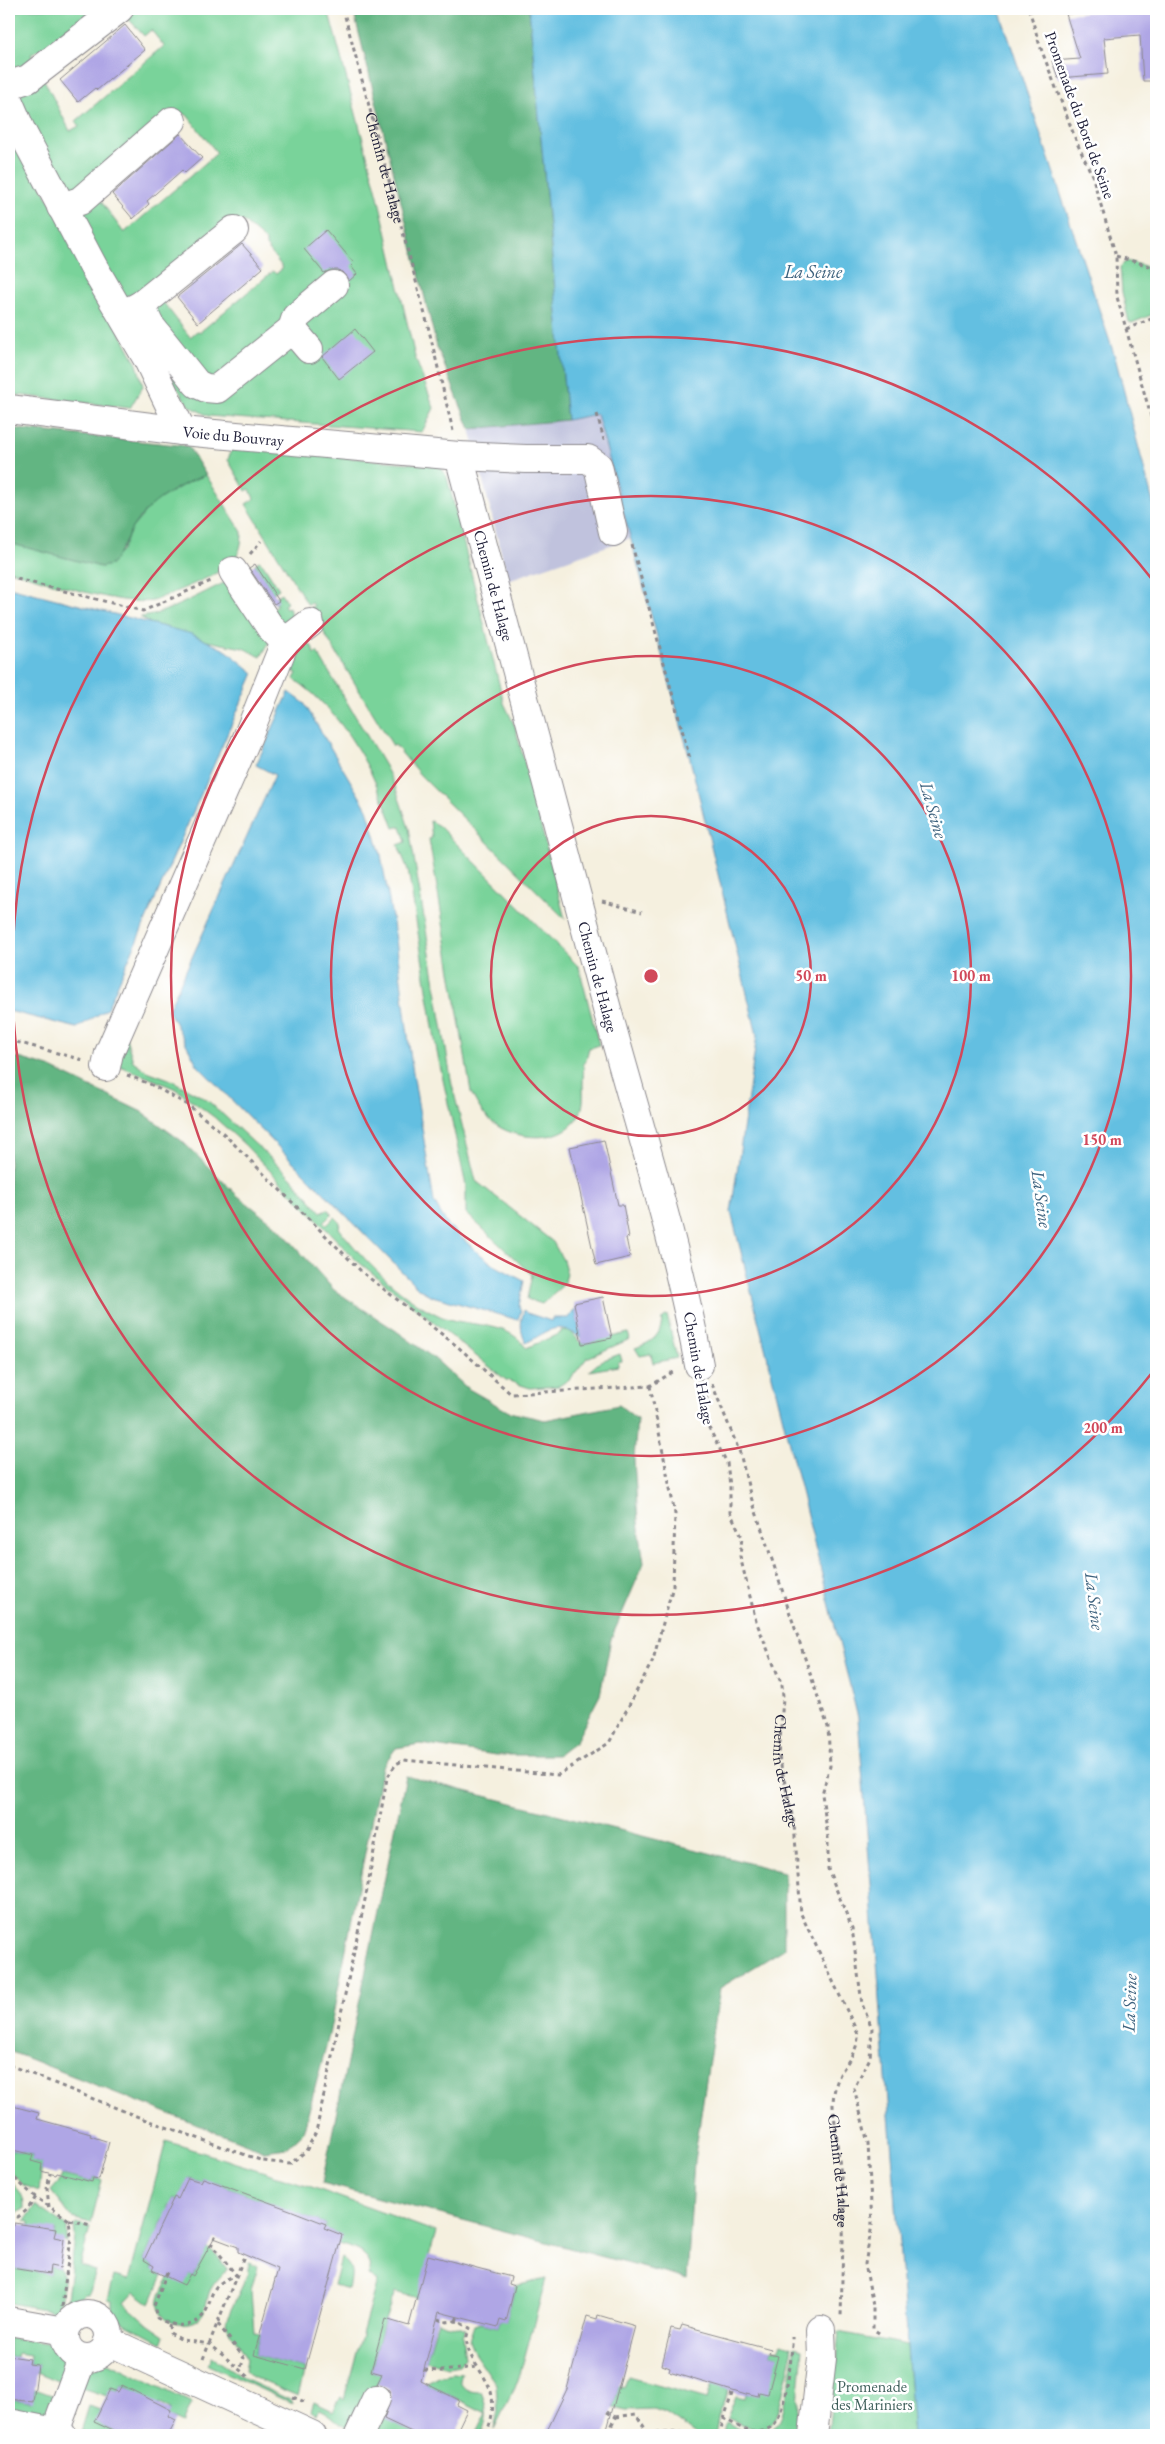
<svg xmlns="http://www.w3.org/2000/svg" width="1165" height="2444" font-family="'EB Garamond',serif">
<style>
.industrial{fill:#c0c2dd}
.green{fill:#79d39a;stroke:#4e7a6a;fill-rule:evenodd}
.forest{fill:#62b582;stroke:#426c5e}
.water{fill:#63bfe1;stroke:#42708e}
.building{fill:#afa6e5}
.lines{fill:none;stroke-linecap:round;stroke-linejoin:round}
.minor-casing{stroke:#8c898d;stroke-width:30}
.path{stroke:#8c898d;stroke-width:3;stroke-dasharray:4 4;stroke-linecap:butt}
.minor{stroke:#fff;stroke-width:28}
.ring{fill:none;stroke:#d1495b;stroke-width:2.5}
.labels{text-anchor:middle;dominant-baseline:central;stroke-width:5;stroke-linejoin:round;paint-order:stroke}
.street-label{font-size:16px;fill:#22223b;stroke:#fff}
.park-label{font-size:16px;fill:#40605c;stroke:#fff}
.water-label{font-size:18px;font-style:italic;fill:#3c617d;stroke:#fff}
.centre{fill:#d1495b;stroke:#fff;stroke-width:2.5}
.ring-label{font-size:15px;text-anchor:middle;font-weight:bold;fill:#d1495b;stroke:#fff;stroke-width:5;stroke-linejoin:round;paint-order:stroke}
</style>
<rect width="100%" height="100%" fill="#fff"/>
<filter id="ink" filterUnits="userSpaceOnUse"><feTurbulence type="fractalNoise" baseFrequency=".02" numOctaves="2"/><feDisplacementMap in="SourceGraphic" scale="10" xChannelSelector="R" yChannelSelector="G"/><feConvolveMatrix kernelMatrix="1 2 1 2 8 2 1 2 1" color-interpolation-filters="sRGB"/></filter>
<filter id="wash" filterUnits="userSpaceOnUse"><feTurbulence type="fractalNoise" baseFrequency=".0096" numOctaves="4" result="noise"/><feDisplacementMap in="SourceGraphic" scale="20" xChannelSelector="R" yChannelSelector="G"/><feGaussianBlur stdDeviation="1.12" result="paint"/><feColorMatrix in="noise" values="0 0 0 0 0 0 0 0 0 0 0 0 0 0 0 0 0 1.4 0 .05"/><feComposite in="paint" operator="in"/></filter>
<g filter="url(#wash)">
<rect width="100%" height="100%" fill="#f5f0df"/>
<polygon class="industrial" points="597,414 631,538 508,580 470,429 567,420"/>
<g class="green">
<path d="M9 9H17L18 12 24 9H104L73 32 31 54 70 131 79 126 76 121 164 46 151 30 144 36 125 15 133 9H328L378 196 415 357 434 408 422 432 208 416 188 405 156 354 55 175 9 74ZM179 112 187 115 217 153 124 233 87 182ZM243 221 266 241V246L283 268 276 274 273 271 200 332 197 331 190 337 163 302Z"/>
<polygon points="9,125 137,364 143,386 130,408 9,394"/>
<polygon points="1126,261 1156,269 1156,313 1132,323 1129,322 1122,292 1120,267"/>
<polygon points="232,447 440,466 447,477 504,703 515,726 565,919 421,776 395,745 393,746 309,608 314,606 312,603 308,605 246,504 254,499 250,489 246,491 228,460"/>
<path d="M206 475 242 532C242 543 240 553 233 561 219 576 173 592 153 601 118 606 45 580 9 570V543L101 567 121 552 132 528 153 503 190 481Z"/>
<polygon points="259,561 263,564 279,589 273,593 255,564"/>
<path d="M226 582 271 639 261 657 243 648 207 641 170 628 152 624 140 617C162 616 204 592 226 582Z"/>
<path d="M281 593 287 603 284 605 286 608 289 607C291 615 292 620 286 627L272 610 276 607V597Z"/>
<path d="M304 643 312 646 314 654 317 652 385 766 395 786 409 828 452 1085 476 1181 553 1242 563 1260 567 1274 564 1284 542 1304 527 1299 532 1275 466 1213V1186L437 1052 408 870 398 845 406 842 401 826 394 828C374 772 344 713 294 679L297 673 284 667 294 646Z"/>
<path d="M430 821 439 826 579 967 599 1045 589 1048 585 1063H583C584 1069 583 1078 583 1085 583 1093 584 1101 582 1108 572 1144 521 1142 496 1125 484 1117 477 1105 471 1092L429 839 432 838Z"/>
<path d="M124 1031 133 1061 147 1071 169 1079 206 1099 290 1176 321 1212 328 1209 332 1214 324 1222 327 1225 335 1217 340 1222 339 1228C364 1261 398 1295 436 1314 463 1329 507 1318 526 1348L561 1333V1330L570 1331 582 1344 628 1333 630 1339 587 1358 571 1378 559 1386 530 1388 506 1380 356 1260 245 1145 214 1117 176 1089 120 1066 118 1063Z"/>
<path d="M667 1315 677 1358 653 1363 651 1354 640 1356 635 1348C651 1343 661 1336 662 1319Z"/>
<polygon points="620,1354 622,1361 618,1362 618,1366 589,1371 601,1361"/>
<path d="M166 2141 306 2185 436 2232 417 2298 395 2292 385 2319 371 2371 388 2376 380 2379 351 2431C338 2424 333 2415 320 2409L316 2414 311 2411 314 2402 333 2411 341 2397 344 2399 377 2280 368 2276C378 2256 354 2248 339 2244L341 2235 324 2228 326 2224 203 2178 201 2182 189 2178 178 2199 174 2197 168 2208 172 2211 163 2219 158 2231 161 2233 156 2243 152 2242 144 2260 154 2266 152 2269 163 2275 150 2304 134 2292 124 2303 149 2325 165 2336 162 2343 115 2318 112 2310V2300L108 2299 114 2276 129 2280Z"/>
<polygon points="9,2149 33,2155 32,2161 42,2164 39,2191 23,2185 9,2171"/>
<polygon points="62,2175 92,2182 93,2178 102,2180 91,2223 72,2218 51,2191 60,2181"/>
<path d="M9 2177C17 2189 25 2194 24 2209L17 2213H9Z"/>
<polygon points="36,2205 67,2227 67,2243 54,2237 56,2230 30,2226 30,2222 25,2221"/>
<polygon points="76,2223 90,2227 80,2266 96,2271 89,2294 85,2294 69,2310 66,2306 75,2238 74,2225"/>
<path d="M207 2248 215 2253 227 2269C223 2275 216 2280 212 2287 205 2297 209 2310 198 2319 186 2328 162 2323 159 2307 157 2296 164 2287 169 2278L190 2274 193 2276Z"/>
<path d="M341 2258C354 2266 352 2276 349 2289L334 2285Z"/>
<polygon points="249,2262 258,2266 251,2290 254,2332 260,2333 254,2355 305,2369 298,2396 252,2377 245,2370 247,2359 225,2322 247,2276"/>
<path d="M9 2264 12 2265V2268L49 2274 50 2266 60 2268C66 2277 62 2301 56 2311L9 2303Z"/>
<polygon points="546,2279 518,2381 494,2429 498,2411 496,2384 474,2352 469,2340 474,2325 481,2323 498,2327 500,2320 506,2321 515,2286"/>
<path d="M438 2321C447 2327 457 2324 466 2329L462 2335 465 2358 459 2365 448 2367 426 2361Z"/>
<polygon points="839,2332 907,2345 914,2435 828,2435"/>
<polygon points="9,2338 49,2343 55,2346 70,2365 63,2383 37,2372 38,2365 29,2364 30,2355 18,2353 17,2357 9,2356"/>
<polygon points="781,2344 791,2347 791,2360 778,2413 774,2421 765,2428 755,2430 727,2418 736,2396 745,2398 746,2393 759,2392 777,2356 769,2354 771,2349 778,2350"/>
<path d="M794 2347 803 2349 795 2435H724L726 2422C738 2426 748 2437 762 2434 770 2431 776 2427 780 2420 784 2410 796 2358 794 2347Z"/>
<polygon points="212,2357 249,2381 292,2401 293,2404 208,2365"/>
<polygon points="108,2362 192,2403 183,2423 168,2416 171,2408 160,2403 158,2407 132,2394 133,2390 122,2385 118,2392 111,2389 107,2396 78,2387 86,2369 95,2368"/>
<path d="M452 2373 462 2374 460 2381C463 2391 472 2392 481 2392 488 2407 488 2420 481 2435H475L486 2413 425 2383 441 2375Z"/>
<polygon points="628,2377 707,2399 712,2384 729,2390 719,2414 715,2435 697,2435 667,2414 653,2409 626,2410 613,2407 619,2385 624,2387"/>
<polygon points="35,2389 57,2397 48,2424 9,2418 9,2399 32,2402"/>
<polygon points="89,2406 100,2410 95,2422 122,2435 80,2435"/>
<polygon points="377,2415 418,2435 369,2435"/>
</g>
<g class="forest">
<polygon points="353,9 529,9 567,420 470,429 437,347"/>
<path d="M9 428 188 446 206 475C177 486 149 502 132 528 125 541 120 553 111 565L101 567 9 543Z"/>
<polygon points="9,1055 49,1067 142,1112 182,1141 238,1196 279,1228 334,1290 395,1330 435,1359 467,1388 509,1412 545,1420 619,1405 637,1419 634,1459 638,1522 644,1563 611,1639 600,1695 576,1741 558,1755 496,1755 420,1744 396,1748 382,1767 329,2035 303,2133 287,2148 264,2151 9,2051"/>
<polygon points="406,1776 784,1872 784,1949 720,1988 694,2161 687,2279 322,2183"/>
</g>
<g class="water">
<polygon points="529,9 999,9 1115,357 1156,514 1156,2435 914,2435 858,1718 731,1212 757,1035 690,759 597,414 567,420"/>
<polygon points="9,587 192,634 227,651 254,673 107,1009 77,1028 9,1011"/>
<polygon points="289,692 304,703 367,809 381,855 396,940 411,1060 434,1202 447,1224 476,1251 494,1265 524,1281 519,1306 521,1311 518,1320 432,1296 419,1289 198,1066 168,1010 275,775 256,765"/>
<path d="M575 1309 581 1338C556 1320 551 1330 526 1343 520 1331 520 1323 524 1310L527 1313 551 1321 552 1318H569Z"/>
</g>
<g id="blocks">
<g class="building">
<polygon points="1135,9 1156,9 1156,81 1143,81 1140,35 1104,38 1108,74 1058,78 1052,61 1080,59 1066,14"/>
<polygon points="125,25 145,50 97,90 95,88 78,102 60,80"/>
<polygon points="180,134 202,158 185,173 182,170 147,201 149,204 133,219 112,194"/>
<polygon points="326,230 354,263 351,266 357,274 349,281 346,275 339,270 331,270 324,273 304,249"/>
<polygon points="242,244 263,268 198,323 177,297"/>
<polygon points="355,329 373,352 339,379 322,357"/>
<polygon points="255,564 279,601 274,604 249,568"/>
<polygon points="604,1140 618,1205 623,1205 629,1237 626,1238 630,1257 596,1265 570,1147"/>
<polygon points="603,1297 612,1338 582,1344 574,1303"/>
<polygon points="9,2105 39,2113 37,2119 91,2134 90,2136 109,2142 99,2179 93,2178 92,2182 57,2173 56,2175 41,2171 42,2164 31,2161 33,2155 9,2149"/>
<polygon points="188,2178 201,2182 203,2178 290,2210 326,2224 324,2228 342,2235 305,2369 254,2355 278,2269 238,2252 238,2247 214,2238 193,2276 190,2274 184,2285 152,2270 154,2266 144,2260 174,2197 178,2199"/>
<polygon points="14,2223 56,2229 54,2237 64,2239 60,2268 50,2266 49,2274 11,2268 12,2265 9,2264 9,2226 14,2226"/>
<polygon points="428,2255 511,2277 509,2284 515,2286 506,2322 500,2320 498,2327 439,2312 421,2381 459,2400 457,2405 467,2410 455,2435 418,2435 384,2419 391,2397 389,2390 377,2384 382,2374 371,2371 385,2319 409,2326"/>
<polygon points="598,2315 635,2326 608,2426 604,2435 545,2435 567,2389 587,2316 597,2319"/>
<polygon points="682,2325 771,2349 769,2354 778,2356 768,2394 759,2392 758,2396 746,2393 746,2395 669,2372 670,2368 662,2365 671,2328 680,2330"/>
<polygon points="9,2356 30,2359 29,2364 38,2365 33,2402 9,2399"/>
<polygon points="122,2385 171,2410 168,2416 176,2420 168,2435 122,2435 94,2422 110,2389 118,2392"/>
</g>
</g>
</g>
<g filter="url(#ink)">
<use href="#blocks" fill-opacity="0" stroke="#8c898d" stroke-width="1"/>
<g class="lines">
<defs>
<g id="minor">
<polyline points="9,85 28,79 119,9"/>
<polyline points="9,102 21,130 93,266 148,360 182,431"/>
<polyline points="61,207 80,201 172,121"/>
<polyline points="141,305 149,324 197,384 206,388 217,389 292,329 296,317 334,285"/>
<polyline points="125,313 141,305 234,230"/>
<polyline points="292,329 309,349"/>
<path id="s3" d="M9 409 182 431 459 456 526 459H588L598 466 613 532"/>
<path id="s4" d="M459 456C510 642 558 827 608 1013 640 1130 677 1245 699 1365"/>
<polyline points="233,571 270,627 285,642"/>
<polyline points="106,1067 109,1053 247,738 285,642 310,623"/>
<circle cx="87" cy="2336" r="22"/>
<polyline points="9,2321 65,2331"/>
<polyline points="108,2341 312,2435"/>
<polyline points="9,2423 55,2432 62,2435"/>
<polyline points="55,2432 82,2359"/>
<polyline points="359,2435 376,2399"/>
<polyline points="813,2435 822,2358 821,2330"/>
</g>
</defs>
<use href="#minor" class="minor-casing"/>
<g class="path">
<path id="s1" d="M343 9 428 326 453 431"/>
<polyline points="1029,9 1040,46 1077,143 1092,175 1116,256 1117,297 1156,434"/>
<polyline points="1116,256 1156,268"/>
<polyline points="1126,329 1156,317"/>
<polyline points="597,414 604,440"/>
<polyline points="632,545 690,759"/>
<polyline points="250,554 261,541"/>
<polyline points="9,577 143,611 213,580"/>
<polyline points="602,901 642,912"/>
<polyline points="9,1040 83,1060"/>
<polyline points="127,1075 150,1084 188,1105 224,1134 363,1273 457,1346 511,1394 650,1386 676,1370"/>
<polyline points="712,1384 740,1453 750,1494 828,1727 830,1766 822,1794 828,1838 828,1869 852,1928 862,2004 872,2028 870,2058 854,2088 868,2143 872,2225 865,2264 873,2306 873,2329 879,2333"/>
<path id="s2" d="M704 1388 707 1400 706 1422 727 1463 730 1486V1512L742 1537 740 1556 756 1621 782 1685 783 1697 779 1757 794 1824 801 1914 858 2034C859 2049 847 2062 840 2074 835 2085 833 2095 833 2106L844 2203 841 2317"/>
<polyline points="9,2065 146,2120 263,2161 290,2164 306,2151 316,2132 367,1890 387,1778 396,1764 404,1760 558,1775 609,1743 653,1660 673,1586 675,1514 650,1386"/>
<polyline points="9,2173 34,2196 69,2220 71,2237 62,2307"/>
<polyline points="49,2207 47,2189 50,2174"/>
<polyline points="9,2215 18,2217 27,2210 36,2197"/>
<polyline points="69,2220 91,2225"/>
<path d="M167 2272 154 2306 157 2318C175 2328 197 2330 207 2309 210 2302 211 2293 216 2287 221 2281 229 2278 236 2275L218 2252 211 2246 216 2234"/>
<path d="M438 2319 445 2322 456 2321 470 2328C456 2352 490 2374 492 2397 494 2409 491 2425 485 2435"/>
<polyline points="456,2321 458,2316"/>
<polyline points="218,2324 244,2358 240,2370"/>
<polyline points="169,2325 170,2333 182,2340 210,2344 248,2377"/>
<polyline points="203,2359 244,2257"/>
<polyline points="424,2370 442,2371 477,2367"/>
<polyline points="293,2397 305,2402"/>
<polyline points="607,2412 616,2417 609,2431 617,2435"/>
<polyline points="616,2417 636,2414 649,2435"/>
<path d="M723 2418C733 2423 744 2431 754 2432 762 2432 771 2429 775 2423 785 2412 793 2353 792 2337"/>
<polyline points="624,2435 681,2432 686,2435"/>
<polyline points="719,2435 733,2390"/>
</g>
<use href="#minor" class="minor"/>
</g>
</g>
<g class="ring">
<circle cx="651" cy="976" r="160"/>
<circle cx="651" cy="976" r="320"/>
<circle cx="651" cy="976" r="480"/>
<path d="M1155 1369A639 639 0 1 1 1155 583"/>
</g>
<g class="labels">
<g class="street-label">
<text transform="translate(1080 115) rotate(70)">Promenade du Bord de Seine</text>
<text stroke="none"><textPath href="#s1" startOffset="164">Chemin de Halage</textPath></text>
<text stroke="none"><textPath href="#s3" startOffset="226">Voie du Bouvray</textPath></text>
<text stroke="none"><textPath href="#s4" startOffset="134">Chemin de Halage</textPath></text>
<text stroke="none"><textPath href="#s4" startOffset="539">Chemin de Halage</textPath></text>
<text transform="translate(699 1368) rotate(80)">Chemin de Halage</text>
<text stroke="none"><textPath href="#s2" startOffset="399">Chemin de Halage</textPath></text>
<text stroke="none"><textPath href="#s2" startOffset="819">Chemin de Halage</textPath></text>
</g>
<g class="park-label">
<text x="872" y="2386">Promenade<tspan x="872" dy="18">des Mariniers</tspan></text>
</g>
<g class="water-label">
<text x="813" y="271">La Seine</text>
<text transform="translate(934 810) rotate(74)">La Seine</text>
<text transform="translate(1042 1199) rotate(82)">La Seine</text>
<text transform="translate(1095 1601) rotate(83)">La Seine</text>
<text transform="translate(1129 2003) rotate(-88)">La Seine</text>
</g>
</g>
<circle cx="651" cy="976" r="8" class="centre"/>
<g class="ring-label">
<text x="811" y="981">50 m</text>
<text x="971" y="981">100 m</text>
<text x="1102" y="1145">150 m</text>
<text x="1103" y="1433">200 m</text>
</g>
<rect width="1165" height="2444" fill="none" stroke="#fff" stroke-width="30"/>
</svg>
